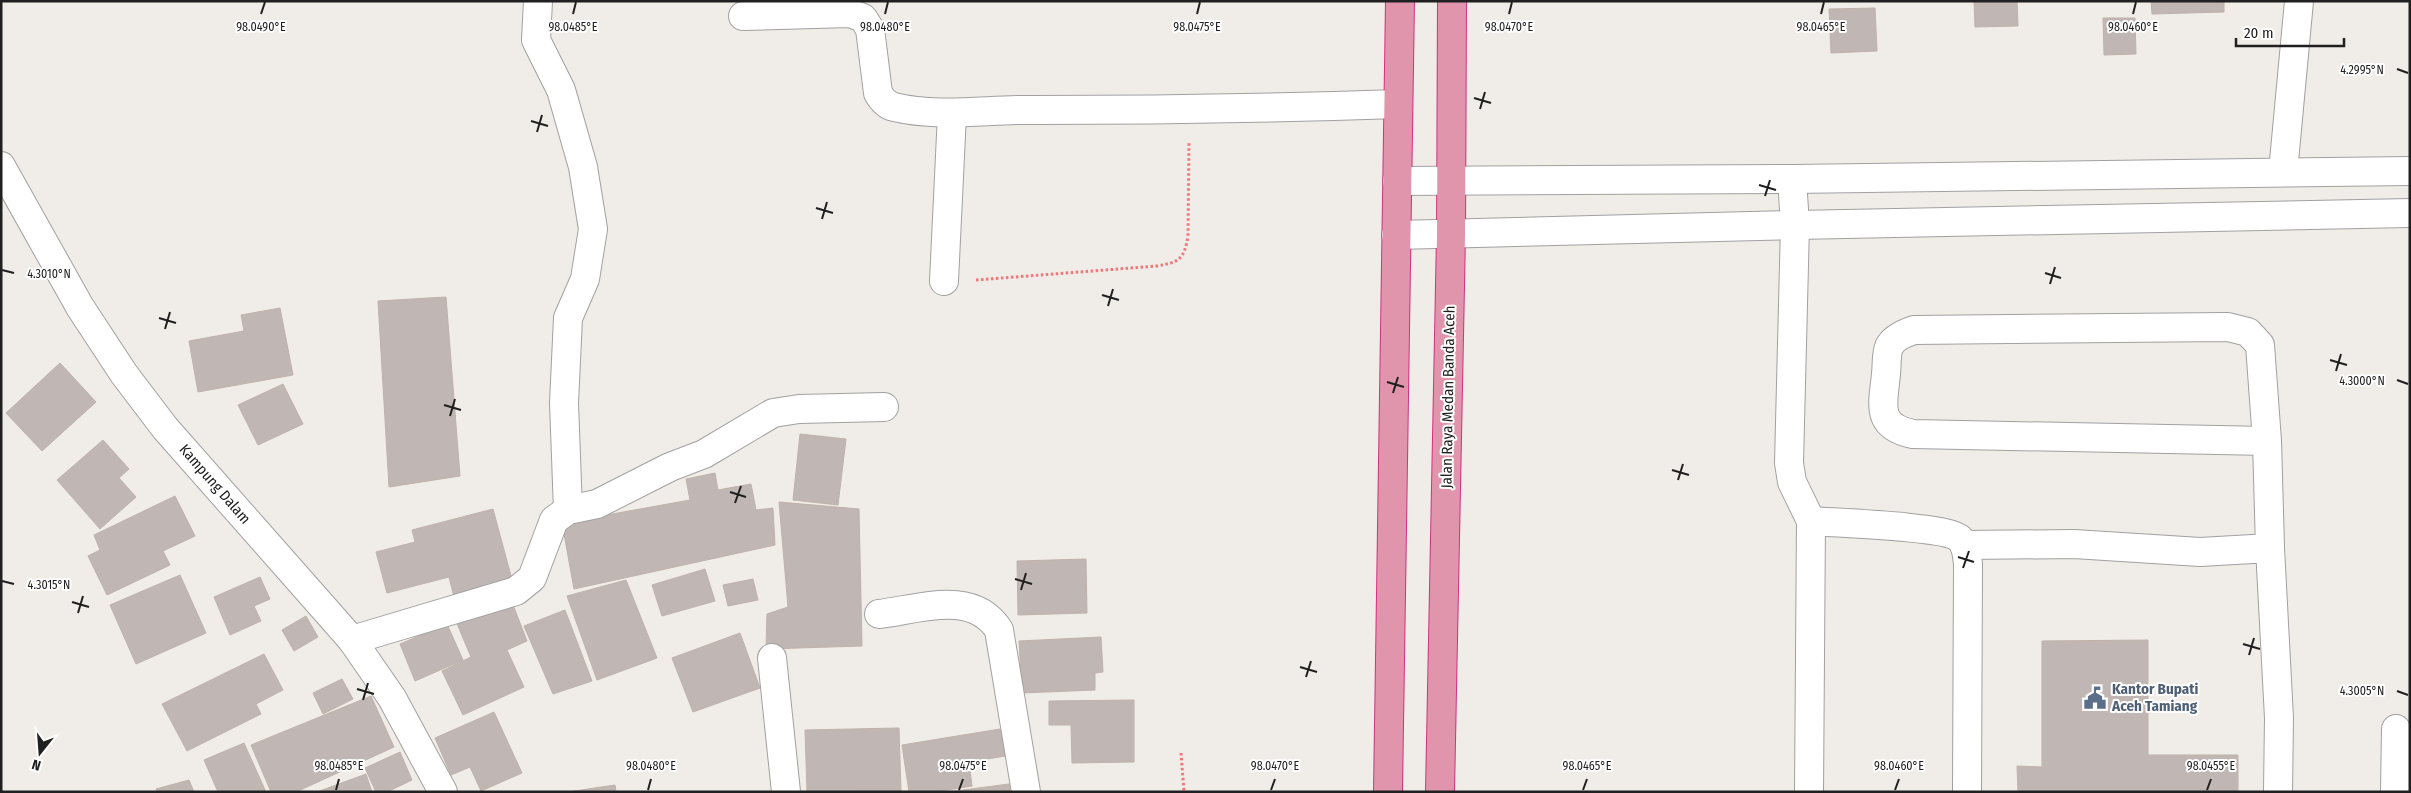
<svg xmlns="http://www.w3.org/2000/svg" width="2411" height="793" font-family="'Fira Sans Condensed',sans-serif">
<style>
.building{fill:#c0b7b4;stroke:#c0b1aa}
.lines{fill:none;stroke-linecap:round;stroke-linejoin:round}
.minor-casing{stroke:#a1a1a1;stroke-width:30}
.highway-casing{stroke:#cf337d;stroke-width:30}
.path{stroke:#f0777b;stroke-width:3;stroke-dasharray:2.5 2.5;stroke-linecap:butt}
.minor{stroke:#fff;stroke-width:28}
.highway{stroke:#e195ad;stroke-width:28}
.ticks{fill:none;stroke:#202020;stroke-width:2}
.labels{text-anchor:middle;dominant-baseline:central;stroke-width:4;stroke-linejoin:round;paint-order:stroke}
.street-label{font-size:15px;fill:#202020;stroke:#fff}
.service-label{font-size:15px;font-weight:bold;fill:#4e5e75;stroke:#fff;text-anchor:start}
.ticks-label{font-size:12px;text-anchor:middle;fill:#202020;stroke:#fff;stroke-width:4;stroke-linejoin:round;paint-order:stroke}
</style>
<rect width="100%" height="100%" fill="#f0ece7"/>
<g class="building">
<polygon points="1974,1 2017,1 2018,26 1975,27"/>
<polygon points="2151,1 2224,1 2224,12 2152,14"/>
<polygon points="1875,8 1877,51 1831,53 1829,9"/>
<polygon points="2103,18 2135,18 2136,54 2104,55"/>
<polygon points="446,297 460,476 389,487 378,301"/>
<polygon points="280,308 293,375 198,392 189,341 244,331 241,315"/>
<polygon points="60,363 96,402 42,451 6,413"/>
<polygon points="283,384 303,424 258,445 238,405"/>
<polygon points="800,434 846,439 838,505 793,500"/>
<polygon points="103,440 129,469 119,478 136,497 100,529 57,480"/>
<polygon points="715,473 718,490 751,484 756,510 773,508 775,545 574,589 562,523 690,500 686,479"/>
<polygon points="175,496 195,536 163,551 170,565 107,595 88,556 100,550 94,535"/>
<polygon points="779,502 859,509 862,646 766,649 767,614 788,607"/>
<polygon points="493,509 514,587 455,601 449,577 387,593 376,552 415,542 412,530"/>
<polygon points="1086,559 1087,613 1018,615 1017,561"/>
<polygon points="705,569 715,601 662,616 652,585"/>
<polygon points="180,575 206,633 136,664 110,605"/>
<polygon points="260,577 270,599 254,606 261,621 230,635 214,597"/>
<polygon points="753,579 758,600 728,606 723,585"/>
<polygon points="626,580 657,658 597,680 567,596"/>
<polygon points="510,597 527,641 507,650 524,687 463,715 442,671 471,657 455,619"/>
<polygon points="565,610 592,681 553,694 524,626"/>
<polygon points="306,616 318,637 294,651 282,630"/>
<polygon points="447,624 463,660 415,681 400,644"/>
<polygon points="740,633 760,688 693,712 672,658"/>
<polygon points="1101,637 1103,672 1095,673 1095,690 1022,693 1019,641"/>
<polygon points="2148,640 2148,755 2238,755 2238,792 2018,792 2017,766 2042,767 2042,641"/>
<polygon points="264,654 283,690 256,704 261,714 187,751 162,704"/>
<polygon points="342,679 353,699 323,714 313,693"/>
<polygon points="371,696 394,747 296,792 271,792 251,745"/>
<polygon points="1134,700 1134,762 1072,763 1071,725 1049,725 1049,701"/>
<polygon points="494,712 522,773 481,791 470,767 451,775 435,738"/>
<polygon points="899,728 901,791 807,792 805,730"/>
<polygon points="1000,729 1005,756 969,762 972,786 935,792 909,792 902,745"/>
<polygon points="244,743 266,792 218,792 204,760"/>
<polygon points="400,752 412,780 387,792 376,792 365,768"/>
<polygon points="366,774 372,792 317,792"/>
<polygon points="189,780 194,792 158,792 156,789"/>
<polygon points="1009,784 1010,792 948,792"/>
<polygon points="615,785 616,792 568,792"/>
</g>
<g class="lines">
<defs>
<g id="minor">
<polyline points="538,1 536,40 561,90 583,167 593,229 585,279 568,318 564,403 568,510"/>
<path d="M743 16 850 13 863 18 870 29 878 93C882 100 886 105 894 107 940 118 988 109 1034 110 1155 110 1276 108 1398 104"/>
<polyline points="1,166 80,307 124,374 165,428 352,640 392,698 443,792"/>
<polyline points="2283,172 2299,1"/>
<polyline points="1792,179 1795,225 1789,463 1792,482 1811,521 1809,792"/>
<polyline points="1397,181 1792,179 2410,171"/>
<polyline points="1396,235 1795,225 2410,213"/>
<polyline points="944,281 952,114"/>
<path d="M2267 441 1913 434C1875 426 1883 405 1886 374 1887 366 1886 354 1889 347 1893 338 1905 333 1914 330L2228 327 2248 332 2260 345 2267 441 2270 548"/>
<path d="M1811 521C1835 523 1946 526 1960 539 1966 544 1967 556 1968 564L1967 792"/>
<polyline points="1964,545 2074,544 2200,552 2270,548 2279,718 2278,792"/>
<path d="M879 614C920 609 973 589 999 630L1026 792"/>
<polyline points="352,640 516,591 532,578 554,520 568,510 597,504 670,467 704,454 773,413 799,409 884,407"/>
<polyline points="772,658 786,792"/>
<polyline points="2395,792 2396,729"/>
</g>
<g id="highway">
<polyline points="1388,792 1400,1"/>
<polyline points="1440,792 1451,235 1452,1"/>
</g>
</defs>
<use href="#minor" class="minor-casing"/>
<use href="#highway" class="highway-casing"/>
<g class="path">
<path d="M976 280 1157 266C1179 262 1184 260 1188 236L1189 141"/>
<polyline points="1181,753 1184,792"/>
</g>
<use href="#minor" class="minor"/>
<use href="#highway" class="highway"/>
</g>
<path class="ticks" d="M261 14 265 2M573 14 576 2M885 14 888 2M1197 14 1200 2M1509 14 1512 2M1821 14 1824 2M2133 14 2136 2M2397 69 2408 73M1474 98 1491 103M1480 109 1485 92M531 121 548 126M537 132 542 115M1759 185 1776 190M1765 196 1770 180M816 208 833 213M822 219 827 202M2 270 14 273M2045 273 2061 278M2050 284 2055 267M1102 295 1119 300M1108 306 1113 289M159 318 176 323M165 329 170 312M2330 360 2347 365M2336 371 2341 354M2397 380 2408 384M1387 382 1404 387M1393 393 1398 377M444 405 461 410M450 416 455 399M1672 470 1689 475M1678 480 1683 464M730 492 746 497M735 503 741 486M1958 557 1974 562M1963 568 1969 551M1015 579 1032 584M2 581 14 584M1021 590 1026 573M72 602 89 607M78 613 83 596M2243 644 2260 649M2249 655 2254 638M1300 667 1317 672M1306 677 1311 661M357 689 374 694M2397 691 2408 695M363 700 368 683M336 790 339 779M648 790 651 779M959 790 963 779M1271 790 1275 779M1583 790 1587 779M1895 790 1899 779M2207 790 2211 779"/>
<defs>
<symbol id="civic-bare" viewBox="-9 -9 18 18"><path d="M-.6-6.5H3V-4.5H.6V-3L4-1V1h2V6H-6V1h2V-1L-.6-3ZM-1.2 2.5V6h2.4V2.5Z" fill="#5c6f8a" stroke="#fff" stroke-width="2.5" paint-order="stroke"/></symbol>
</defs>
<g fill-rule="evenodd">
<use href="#civic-bare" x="2079" y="682" width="32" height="32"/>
</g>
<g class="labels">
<g class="street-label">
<text transform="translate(1448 397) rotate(-89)">Jalan Raya Medan Banda Aceh</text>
<text transform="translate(215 484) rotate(49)">Kampung Dalam</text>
</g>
<g class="service-label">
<text x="2112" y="689">Kantor Bupati<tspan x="2112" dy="17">Aceh Tamiang</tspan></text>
</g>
</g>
<g class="ticks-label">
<text x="261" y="31">98.0490°E</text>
<text x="573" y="31">98.0485°E</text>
<text x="885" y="31">98.0480°E</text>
<text x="1197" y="31">98.0475°E</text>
<text x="1509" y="31">98.0470°E</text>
<text x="1821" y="31">98.0465°E</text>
<text x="2133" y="31">98.0460°E</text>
<text x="2362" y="74">4.2995°N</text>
<text x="49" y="278">4.3010°N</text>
<text x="2362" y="385">4.3000°N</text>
<text x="49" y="589">4.3015°N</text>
<text x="2362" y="695">4.3005°N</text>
<text x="339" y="770">98.0485°E</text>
<text x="651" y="770">98.0480°E</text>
<text x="963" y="770">98.0475°E</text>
<text x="1275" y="770">98.0470°E</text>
<text x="1587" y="770">98.0465°E</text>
<text x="1899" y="770">98.0460°E</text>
<text x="2211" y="770">98.0455°E</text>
</g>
<rect width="2411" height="793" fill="none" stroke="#202020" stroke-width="5"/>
<g transform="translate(40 753) rotate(197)" stroke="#ffffff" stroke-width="4" paint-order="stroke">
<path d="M0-4L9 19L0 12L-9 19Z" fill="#202020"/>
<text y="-8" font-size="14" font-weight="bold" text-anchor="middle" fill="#202020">N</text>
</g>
<path d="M2236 38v8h108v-8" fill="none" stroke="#202020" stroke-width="2.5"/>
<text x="2244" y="38" font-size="15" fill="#202020" stroke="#ffffff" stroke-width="4" paint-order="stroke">20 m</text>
</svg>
